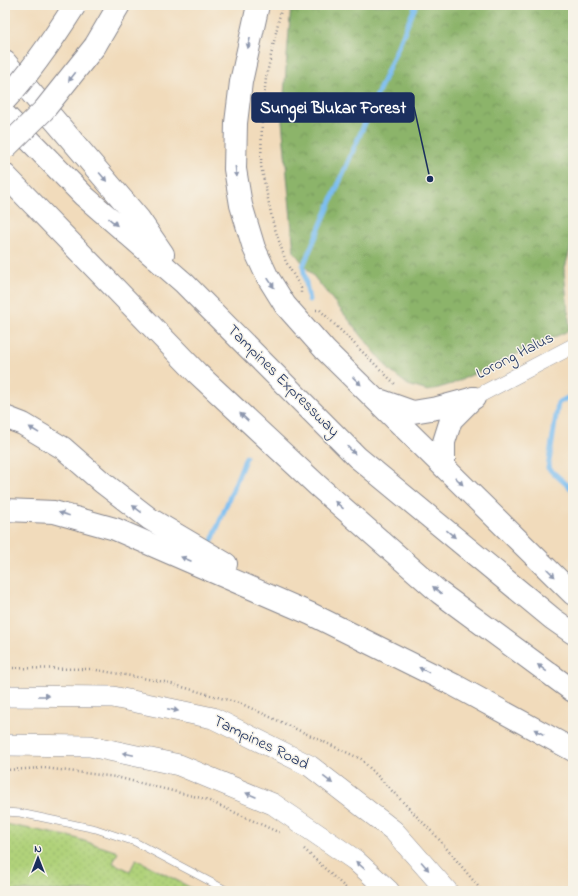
<svg xmlns="http://www.w3.org/2000/svg" width="578" height="896" font-family="'Indie Flower',sans-serif">
<style>
.green{fill:url(#green-dots);stroke:#66806c}
.forest{fill:url(#forest-crowns);stroke:#547264}
.lines{fill:none;stroke-linecap:round;stroke-linejoin:round}
.stream{stroke:#7bbef1;stroke-width:5}
.service-casing{stroke:#86858c;stroke-width:8}
.minor-casing{stroke:#86858c;stroke-width:16}
.secondary-casing{stroke:#86858c;stroke-width:22}
.motorway-casing{stroke:#86858c;stroke-width:24}
.path{stroke:#86858c;stroke-width:2.5;stroke-dasharray:1 3;stroke-linecap:butt}
.service{stroke:#fff;stroke-width:7}
.minor{stroke:#fff;stroke-width:15}
.secondary{stroke:#fff;stroke-width:21}
.motorway{stroke:#fff;stroke-width:22}
.motorway-bridge-casing{stroke:#86858c;stroke-width:24;stroke-linecap:butt}
.motorway-bridge{stroke:#fff;stroke-width:22}
.oneway{fill:#8d97ae}
.labels{text-anchor:middle;dominant-baseline:central;stroke-width:3;stroke-linejoin:round;paint-order:stroke}
.street-label{font-size:16px;fill:#1b2f5e;stroke:#f7f3e8}
.leader{fill:none;stroke:#1b2f5e;stroke-width:1.5}
.callout-dot{fill:#1b2f5e;stroke:#f7f3e8;stroke-width:1.5}
.callout{fill:#1b2f5e;stroke:#1b2f5e;stroke-width:1.5}
.callout-label{font-size:17px;text-anchor:middle;font-weight:bold;fill:#fff}
</style>
<defs>
<pattern id="green-dots" width="8" height="8" patternUnits="userSpaceOnUse"><rect width="8" height="8" fill="#b0d27a"/><path d="M2 2h.1M6 6h.1" fill="none" stroke="#97b56c" stroke-width="1.8" stroke-linecap="round"/></pattern>
<pattern id="forest-crowns" width="20" height="18" patternUnits="userSpaceOnUse"><rect width="20" height="18" fill="#8cb46a"/><path d="M2 6a3 3 0 1 1 6 0M12 15a3 3 0 1 1 6 0" fill="none" stroke="#72935a"/></pattern>
</defs>
<rect width="100%" height="100%" fill="#f7f3e8"/>
<filter id="ink" filterUnits="userSpaceOnUse"><feTurbulence type="fractalNoise" baseFrequency=".025" numOctaves="2"/><feDisplacementMap in="SourceGraphic" scale="8" xChannelSelector="R" yChannelSelector="G"/><feConvolveMatrix kernelMatrix="1 2 1 2 8 2 1 2 1" color-interpolation-filters="sRGB"/></filter>
<filter id="wash" filterUnits="userSpaceOnUse"><feTurbulence type="fractalNoise" baseFrequency=".012" numOctaves="4" result="noise"/><feDisplacementMap in="SourceGraphic" scale="16" xChannelSelector="R" yChannelSelector="G"/><feGaussianBlur stdDeviation="0.9" result="paint"/><feColorMatrix in="noise" values="0 0 0 0 0 0 0 0 0 0 0 0 0 0 0 0 0 1.4 0 .05"/><feComposite in="paint" operator="in"/></filter>
<g filter="url(#wash)">
<rect width="100%" height="100%" fill="#f1dbbb"/>
<polygon class="green" points="5,824 72,837 118,852 113,863 130,871 136,859 197,891 5,891"/>
<polygon class="forest" points="291,5 573,5 573,239 564,271 570,330 452,384 428,391 408,385 390,371 294,252 282,120"/>
<g class="lines">
<g class="stream">
<polyline points="309,300 303,266 416,5"/>
<polyline points="573,395 558,403 548,468 573,490"/>
<polyline points="211,543 246,457"/>
</g>
</g>
</g>
<g filter="url(#ink)">
<g class="lines">
<defs>
<polyline id="service" points="5,812 20,813 96,829 135,842 228,891"/>
<polyline id="minor" points="474,398 573,346"/>
<g id="secondary">
<polyline points="5,696 113,697 213,718 310,766 394,831 447,891"/>
<polyline points="5,745 90,746 179,765 273,804 355,860 389,891"/>
</g>
<g id="motorway">
<polyline points="258,5 241,82 236,123 235,169 241,205 254,248 267,276 285,305 325,350 573,594"/>
<polyline points="95,46 119,5"/>
<polyline points="5,62 139,219 163,254"/>
<polyline points="5,115 84,196 184,283 357,457 553,619 573,633"/>
<polyline points="5,175 197,373 318,486 440,593 573,691"/>
<polyline points="382,401 413,412 437,408 474,398"/>
<polyline points="5,417 23,424 63,448 102,482 150,519 226,564"/>
<polyline points="444,466 444,442 451,420 473,398"/>
<polyline points="5,510 54,512 115,529 311,614 454,685 573,750"/>
</g>
</defs>
<use href="#service" class="service-casing"/>
<use href="#minor" class="minor-casing"/>
<use href="#secondary" class="secondary-casing"/>
<use href="#motorway" class="motorway-casing"/>
<g class="path">
<polyline points="282,5 266,78 262,119 261,166 273,223 286,262 301,288 301,295"/>
<polyline points="316,310 320,310 396,385"/>
<polyline points="5,668 91,669 165,682 242,704 361,759 437,837 482,891"/>
<polyline points="5,770 44,768 116,777 205,799 280,833"/>
<polyline points="304,849 349,891"/>
</g>
<use href="#service" class="service"/>
<use href="#minor" class="minor"/>
<use href="#secondary" class="secondary"/>
<use href="#motorway" class="motorway"/>
<defs>
<g id="motorway-bridge">
<path d="M5 100C32 71 54 38 75 5"/>
<polyline points="5,148 44,110 95,46"/>
</g>
</defs>
<use href="#motorway-bridge" class="motorway-bridge-casing"/>
<use href="#motorway-bridge" class="motorway-bridge"/>
</g>
<defs><path id="oneway-solid" d="M-6-.8H1V-3.2L6.5 0L1 3.2V.8H-6Z"/></defs>
<g class="oneway">
<use href="#oneway-solid" transform="translate(249 43) rotate(102)"/>
<use href="#oneway-solid" transform="translate(72 77) rotate(128)"/>
<use href="#oneway-solid" transform="translate(236 172) rotate(84)"/>
<use href="#oneway-solid" transform="translate(103 177) rotate(50)"/>
<use href="#oneway-solid" transform="translate(113 222) rotate(41)"/>
<use href="#oneway-solid" transform="translate(271 283) rotate(57)"/>
<use href="#oneway-solid" transform="translate(357 381) rotate(44)"/>
<use href="#oneway-solid" transform="translate(244 417) rotate(-137)"/>
<use href="#oneway-solid" transform="translate(34 430) rotate(-148)"/>
<use href="#oneway-solid" transform="translate(351 450) rotate(45)"/>
<use href="#oneway-solid" transform="translate(459 481) rotate(45)"/>
<use href="#oneway-solid" transform="translate(339 505) rotate(-139)"/>
<use href="#oneway-solid" transform="translate(137 509) rotate(-143)"/>
<use href="#oneway-solid" transform="translate(64 514) rotate(-164)"/>
<use href="#oneway-solid" transform="translate(451 534) rotate(40)"/>
<use href="#oneway-solid" transform="translate(186 559) rotate(-157)"/>
<use href="#oneway-solid" transform="translate(551 573) rotate(45)"/>
<use href="#oneway-solid" transform="translate(437 590) rotate(-140)"/>
<use href="#oneway-solid" transform="translate(542 668) rotate(-143)"/>
<use href="#oneway-solid" transform="translate(424 670) rotate(-153)"/>
<use href="#oneway-solid" transform="translate(44 696)"/>
<use href="#oneway-solid" transform="translate(173 710) rotate(12)"/>
<use href="#oneway-solid" transform="translate(539 732) rotate(-151)"/>
<use href="#oneway-solid" transform="translate(128 754) rotate(-168)"/>
<use href="#oneway-solid" transform="translate(328 780) rotate(37)"/>
<use href="#oneway-solid" transform="translate(251 795) rotate(-157)"/>
<use href="#oneway-solid" transform="translate(360 865) rotate(-138)"/>
<use href="#oneway-solid" transform="translate(425 866) rotate(49)"/>
</g>
</g>
<g class="labels">
<g class="street-label">
<text transform="translate(515 356) rotate(-27)">Lorong Halus</text>
<text transform="translate(283 381) rotate(45)">Tampines Expressway</text>
<text transform="translate(261 743) rotate(26)">Tampines Road</text>
</g>
</g>
<path class="leader" d="M430 179L414 107"/>
<circle class="callout-dot" cx="430" cy="179" r="4"/>
<rect class="callout" x="252" y="93" width="162" height="29" rx="4"/>
<g class="callout-label">
<text x="333" y="113">Sungei Blukar Forest</text>
</g>
<rect width="578" height="896" fill="none" stroke="#f7f3e8" stroke-width="20"/>
<g transform="translate(38 858)" stroke="#f7f3e8" stroke-width="3" paint-order="stroke">
<path d="M0-3L7 15L0 10L-7 15Z" fill="#1b2f5e"/>
<text y="-6" font-size="11" font-weight="bold" text-anchor="middle" fill="#1b2f5e">N</text>
</g>
</svg>
